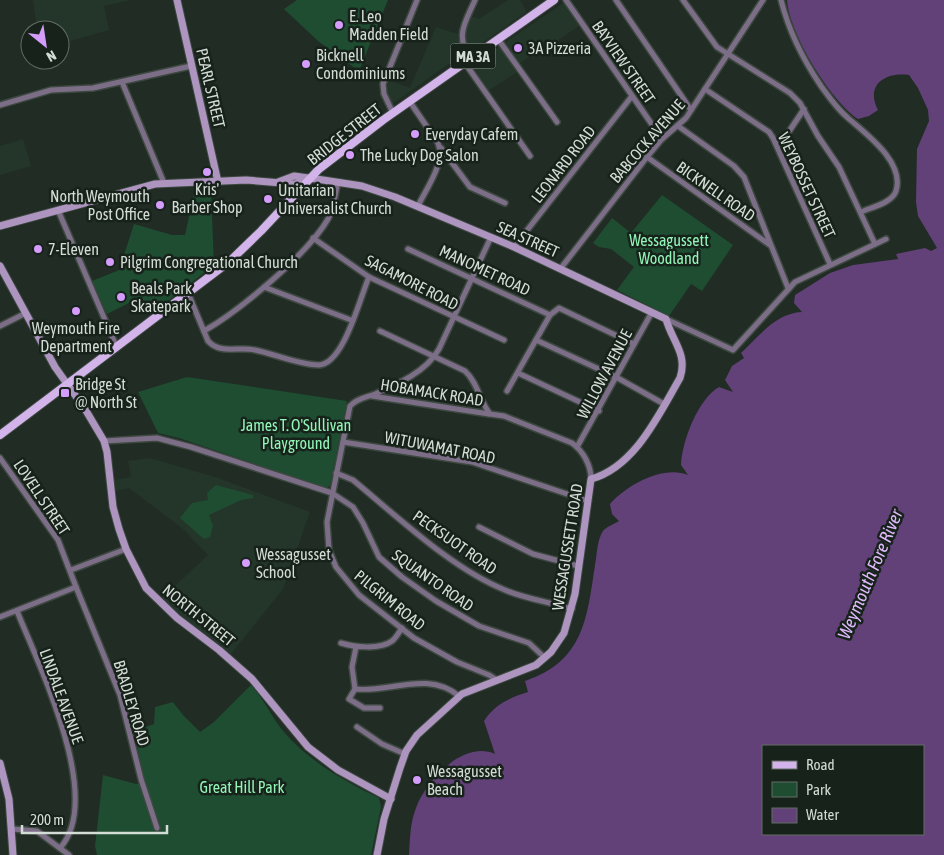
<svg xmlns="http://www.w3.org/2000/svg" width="944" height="855" font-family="'Asap Condensed',sans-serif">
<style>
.built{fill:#24362a}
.green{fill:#1e4d32}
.water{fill:#624078;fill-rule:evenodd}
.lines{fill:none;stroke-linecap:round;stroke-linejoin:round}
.street-casing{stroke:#3d4840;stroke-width:8}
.secondary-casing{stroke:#3d4840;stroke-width:9}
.primary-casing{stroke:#3d4840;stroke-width:10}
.street{stroke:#7d6e88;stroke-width:5}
.secondary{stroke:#ad95bf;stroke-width:7}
.primary{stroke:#d2b3ea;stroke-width:8}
.poi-dot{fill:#d49cfb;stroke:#16221a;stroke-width:2}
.labels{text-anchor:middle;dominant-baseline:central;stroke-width:5;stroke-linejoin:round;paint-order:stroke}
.shield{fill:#16221a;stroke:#9ba49e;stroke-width:1}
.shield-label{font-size:15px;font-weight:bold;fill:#d4dcd6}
.poi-label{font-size:16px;fill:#d4dcd6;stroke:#16221a;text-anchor:start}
.street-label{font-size:16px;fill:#d4dcd6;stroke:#16221a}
.park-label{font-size:16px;fill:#93f6b8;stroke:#16221a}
.water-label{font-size:18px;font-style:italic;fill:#e0b9fd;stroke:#16221a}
</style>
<rect width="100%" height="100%" fill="#202c24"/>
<g class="built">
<polygon points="33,0 131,0 104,6 109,30 60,44 60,30 37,30"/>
<polygon points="508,0 520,0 526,10 525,13 472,50 468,50 463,37 471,16 479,19"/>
<polygon points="562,4 565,4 579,26 549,46 545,41 537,46 539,49 519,64 504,43"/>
<polygon points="436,27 458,34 461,55 392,104 387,91 389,80 410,88"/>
<polygon points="500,46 519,71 488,91 472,65"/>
<polygon points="23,139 31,166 0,175 0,146"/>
<polygon points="150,458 218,478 310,512 283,589 231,654 186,620 162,598 208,555 183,529 129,488 116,491 114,480 131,477 128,461"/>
</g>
<g class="green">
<polygon points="297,0 388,0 359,71 318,41 284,9"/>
<polygon points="195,189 211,189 214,265 151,314 141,297 107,314 92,281 129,266 124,255 134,224 172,235 185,235"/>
<polygon points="662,195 733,245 702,291 691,284 669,316 617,290 634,267 611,249 599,247 593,243 612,218 631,233"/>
<polygon points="187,377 347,401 330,486 326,488 179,438 158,433 138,392"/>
<polygon points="216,485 253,495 253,498 241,500 209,515 213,526 210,537 204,539 180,518 192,503 208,500 207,493"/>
<path d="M251 685C264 699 272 718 284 732 310 762 344 781 379 798L381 807 371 855H97L95 846 103 775 136 784 145 782 134 731 154 724 155 707 173 702 183 715 200 732 214 722Z"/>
</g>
<path class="water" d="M787 0H944V855H409C410 839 410 823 416 808 426 780 464 740 495 754L484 721C495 704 509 698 528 692L525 681C584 661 587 618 595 565 597 554 597 540 603 531 606 527 614 524 619 521L612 514 610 504C627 485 663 465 688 475L681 465C682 441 698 399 719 387L733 392 725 380 732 366 744 358 741 353C759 336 776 313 802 312L794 303 795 295 830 273 853 265 898 259 896 254 925 248 931 251 937 248 918 216 916 202 917 149 929 121 928 110 918 88 909 75C885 72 865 85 878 110L869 116 858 119C830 100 789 33 787 0ZM763 746H923V834H763Z"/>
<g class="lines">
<defs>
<g id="street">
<polyline points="566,0 662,139"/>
<polyline points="616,0 691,110"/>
<polyline points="683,0 717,47 790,93 800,103 818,136 839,167 875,244"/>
<path d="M781 0C789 32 802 58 821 86 829 97 837 109 848 118 866 134 905 162 896 191 892 203 872 207 861 212"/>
<polyline points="498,39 557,122"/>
<path d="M470 59C455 35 465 23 475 0"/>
<polyline points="465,63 530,156"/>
<polyline points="122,82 164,183"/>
<polyline points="705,89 769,132 773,138 830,264"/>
<path d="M410 102 438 143C446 162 426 189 418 206"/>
<polyline points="0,105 51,90 93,88 191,66"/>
<polyline points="393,113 384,94 383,84 417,0"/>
<polyline points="678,126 734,166 744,177 788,288"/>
<polyline points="776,142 786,136 804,109"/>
<polyline points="441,148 470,187 505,203"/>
<polyline points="647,157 770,245"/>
<polyline points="58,210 117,348"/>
<path d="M491 237 439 349C426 372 398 384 375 394 365 398 358 398 350 406L327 522 329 550 336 567 359 595 414 638 457 662 489 675 497 680"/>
<polyline points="313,238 369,277 504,340"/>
<polyline points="514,247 632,96"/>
<polyline points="408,249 550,315"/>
<polyline points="561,268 647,157 662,139 686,118 763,0"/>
<polyline points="264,287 351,320"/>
<path d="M188 293 208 341C221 355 239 346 255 350 275 354 299 365 319 365 344 364 360 297 369 277"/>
<polyline points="666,319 733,350 795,282 886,239"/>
<polyline points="0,326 24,314"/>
<path d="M204 331C239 311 308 254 328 219 334 208 335 194 338 182"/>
<path d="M380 331 465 371C478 383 479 400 490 414L504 416 572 443C583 451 591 465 591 479"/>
<polyline points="536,340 616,377 664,404"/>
<polyline points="518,373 599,411"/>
<polyline points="507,391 550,315 559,308 634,344"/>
<polyline points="372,396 489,414"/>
<polyline points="104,441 157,438 191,447 332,493 353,507 363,523 379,557 402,577 436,601 479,626 529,643 545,658"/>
<polyline points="343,442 472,462 588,501"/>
<polyline points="577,447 652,312"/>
<polyline points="0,458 58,540 76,587 0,617"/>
<path d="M336 473 353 480C398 517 452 569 505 590 526 599 550 602 572 609"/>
<polyline points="479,527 533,554 578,566"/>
<polyline points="71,570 126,549"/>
<polyline points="76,587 120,695 141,779 157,828"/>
<path d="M17 611C38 664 105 798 60 848"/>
<path d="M341 643C354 647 380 650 392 641 396 638 399 632 402 628"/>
<path d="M355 689C390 693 427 670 459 696"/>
<polyline points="355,689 349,699 364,708 380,708"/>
<polyline points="355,689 352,667 356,647"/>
<polyline points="357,727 382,744 405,754"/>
<polyline points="12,829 37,831 69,855"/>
</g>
<g id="secondary">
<polyline points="177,0 218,182"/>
<path d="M278 182 294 176 323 180 362 186 395 197 514 247 666 319C672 341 688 354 680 378 659 414 635 467 591 479L575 594 564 633 551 652 536 665 462 694 417 735 406 751 400 768 384 819 377 855"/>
<polyline points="0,226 155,184 246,180 294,184 308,180"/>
<polyline points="0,266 55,367 85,409 104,441 107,452 113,507 119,529 126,549 146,588 177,618 219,650 252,679 308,747 338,770 391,799"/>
<polyline points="0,763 9,799 13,855"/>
</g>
<polyline id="primary" points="0,435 230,261 261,231 319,169 383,120 554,0"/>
</defs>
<use href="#street" class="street-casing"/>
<use href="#secondary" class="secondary-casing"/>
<use href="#primary" class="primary-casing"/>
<use href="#street" class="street"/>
<use href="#secondary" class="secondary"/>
<use href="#primary" class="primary"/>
</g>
<g class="poi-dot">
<circle cx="339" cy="25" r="5"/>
<circle cx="518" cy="48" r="5"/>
<circle cx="306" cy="64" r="5"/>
<circle cx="415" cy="134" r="5"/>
<circle cx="350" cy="155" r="5"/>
<circle cx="207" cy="172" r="5"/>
<circle cx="268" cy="199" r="5"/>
<circle cx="160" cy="205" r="5"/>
<circle cx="38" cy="249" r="5"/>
<circle cx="110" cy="262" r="5"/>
<circle cx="121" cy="297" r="5"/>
<circle cx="76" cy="311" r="5"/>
<rect x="60" y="388" width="10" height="10" rx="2.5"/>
<circle cx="246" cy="563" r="5"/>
<circle cx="417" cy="780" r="5"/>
</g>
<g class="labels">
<rect class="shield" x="450.5" y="43.5" width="45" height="25" rx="4"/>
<g class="shield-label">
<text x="473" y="56">MA 3A</text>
</g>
<g class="poi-label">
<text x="349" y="16">E. Leo<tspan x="349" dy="18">Madden Field</tspan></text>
<text x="528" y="48">3A Pizzeria</text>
<text x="316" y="55">Bicknell<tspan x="316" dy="18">Condominiums</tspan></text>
<text x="425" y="134">Everyday Cafem</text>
<text x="360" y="155">The Lucky Dog Salon</text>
<text x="207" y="189" text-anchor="middle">Kris'<tspan x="207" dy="18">Barber Shop</tspan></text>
<text x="278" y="190">Unitarian<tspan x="278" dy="18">Universalist Church</tspan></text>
<text x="150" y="196" text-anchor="end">North Weymouth<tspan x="150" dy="18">Post Office</tspan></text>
<text x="48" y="249">7-Eleven</text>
<text x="120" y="262">Pilgrim Congregational Church</text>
<text x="131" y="288">Beals Park<tspan x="131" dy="18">Skatepark</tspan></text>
<text x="76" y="328" text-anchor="middle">Weymouth Fire<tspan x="76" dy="18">Department</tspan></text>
<text x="75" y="384">Bridge St<tspan x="75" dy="18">@ North St</tspan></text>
<text x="256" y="554">Wessagusset<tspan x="256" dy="18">School</tspan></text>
<text x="427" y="771">Wessagusset<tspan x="427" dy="18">Beach</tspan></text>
</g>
<g class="street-label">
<text transform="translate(624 62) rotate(55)">BAYVIEW STREET</text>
<text transform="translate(211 88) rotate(77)">PEARL STREET</text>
<text transform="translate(344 134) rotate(-38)">BRIDGE STREET</text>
<text transform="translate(647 141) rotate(-49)">BABCOCK AVENUE</text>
<text transform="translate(563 164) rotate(-52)">LEONARD ROAD</text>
<text transform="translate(807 185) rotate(65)">WEYBOSSET STREET</text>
<text transform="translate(716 191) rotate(35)">BICKNELL ROAD</text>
<text transform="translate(528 239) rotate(24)">SEA STREET</text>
<text transform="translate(485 270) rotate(25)">MANOMET ROAD</text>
<text transform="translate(412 282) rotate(27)">SAGAMORE ROAD</text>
<text transform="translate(604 374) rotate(-62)">WILLOW AVENUE</text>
<text transform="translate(432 392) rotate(9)">HOBAMACK ROAD</text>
<text transform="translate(440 447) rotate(11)">WITUWAMAT ROAD</text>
<text transform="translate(42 497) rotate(56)">LOVELL STREET</text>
<text transform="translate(455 542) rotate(35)">PECKSUOT ROAD</text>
<text transform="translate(567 547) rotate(-81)">WESSAGUSSETT ROAD</text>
<text transform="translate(433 580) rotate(35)">SQUANTO ROAD</text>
<text transform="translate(390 600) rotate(39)">PILGRIM ROAD</text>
<text transform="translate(199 615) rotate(39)">NORTH STREET</text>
<text transform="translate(62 696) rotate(70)">LINDALE AVENUE</text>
<text transform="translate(132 703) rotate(73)">BRADLEY ROAD</text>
</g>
<g class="park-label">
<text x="669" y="240">Wessagussett<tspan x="669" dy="18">Woodland</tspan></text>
<text x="296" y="425">James T. O'Sullivan<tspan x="296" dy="18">Playground</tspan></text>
<text x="242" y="787">Great Hill Park</text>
</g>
<g class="water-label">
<text transform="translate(870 574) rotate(-67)">Weymouth Fore River</text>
</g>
</g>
<rect x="762" y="745" width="162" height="90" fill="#16221a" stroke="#626c65"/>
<rect x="772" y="761" width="25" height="8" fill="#d2b3ea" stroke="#626c65"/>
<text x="806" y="770" font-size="15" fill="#d4dcd6">Road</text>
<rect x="772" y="782" width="25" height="15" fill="#1e4d32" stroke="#626c65"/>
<text x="806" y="795" font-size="15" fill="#d4dcd6">Park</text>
<rect x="772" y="808" width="25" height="15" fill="#624078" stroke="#626c65"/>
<text x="806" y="820" font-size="15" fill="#d4dcd6">Water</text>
<g transform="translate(45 45) rotate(150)"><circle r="24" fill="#16221a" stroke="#626c65"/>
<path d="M0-4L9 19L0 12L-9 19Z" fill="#d49cfb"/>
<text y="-8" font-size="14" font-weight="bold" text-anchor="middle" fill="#d4dcd6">N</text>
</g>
<path d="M22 825v8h145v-8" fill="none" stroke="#d4dcd6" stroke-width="2.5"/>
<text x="30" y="825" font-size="15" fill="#d4dcd6" stroke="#16221a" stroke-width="4" paint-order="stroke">200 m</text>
</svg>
